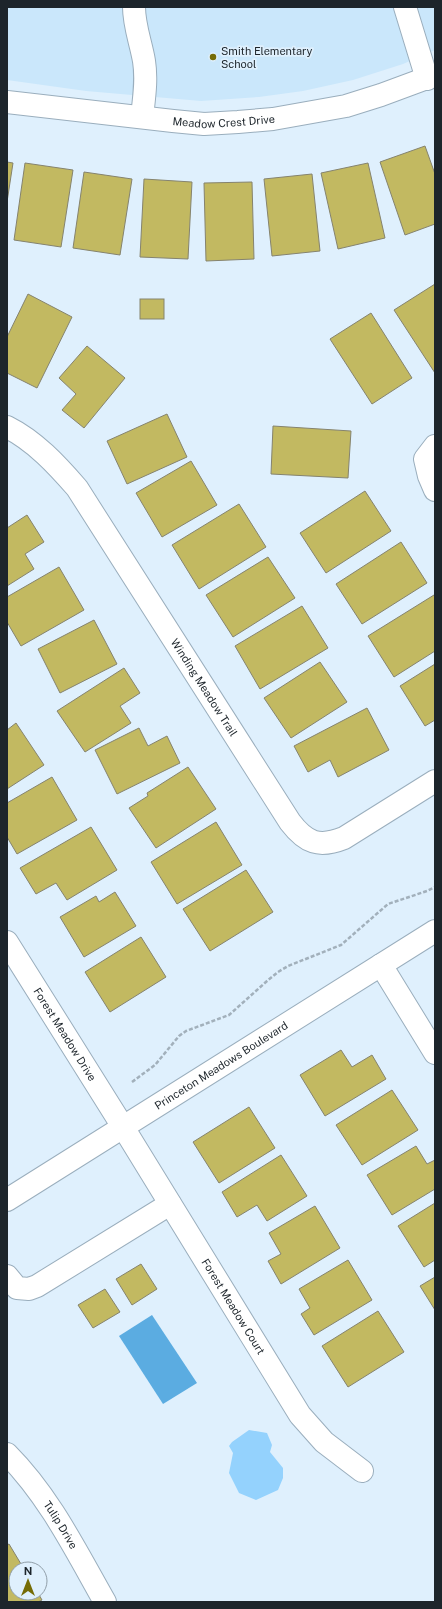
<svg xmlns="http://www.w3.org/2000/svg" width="442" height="1609" font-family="'Public Sans',sans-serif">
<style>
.built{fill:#cae7fb}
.green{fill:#94d2fd}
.water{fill:#5bace1}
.building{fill:#c2b961;stroke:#85836e}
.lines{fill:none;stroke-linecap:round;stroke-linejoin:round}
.minor-casing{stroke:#9aaebd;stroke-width:24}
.path{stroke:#a2b0bb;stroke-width:2.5;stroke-dasharray:4 2;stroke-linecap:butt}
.minor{stroke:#fff;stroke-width:22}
.poi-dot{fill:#756c06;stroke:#dff0fd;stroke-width:1.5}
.labels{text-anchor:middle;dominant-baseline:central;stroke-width:3.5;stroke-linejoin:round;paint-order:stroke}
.poi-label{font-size:11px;fill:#1d252b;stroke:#dff0fd;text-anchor:start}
.street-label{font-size:11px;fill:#1d252b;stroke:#dff0fd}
</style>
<rect width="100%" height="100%" fill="#dff0fd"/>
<polygon class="built" points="7,7 435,7 435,50 403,64 353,80 303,91 259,97 201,101 86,91 7,80"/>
<polygon class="green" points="249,1430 267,1433 272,1445 270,1452 283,1468 283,1478 278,1490 256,1500 239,1493 229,1473 233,1453 229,1446 232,1442"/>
<polygon class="water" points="152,1315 197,1383 163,1404 119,1336"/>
<g class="building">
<polygon points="425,146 435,174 435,224 405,235 380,162"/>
<polygon points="7,162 13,163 7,202"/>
<polygon points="25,163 73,170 61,247 14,240"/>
<polygon points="368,163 385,238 338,249 321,173"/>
<polygon points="84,172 132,179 120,255 73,248"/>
<polygon points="312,174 320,251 272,256 264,179"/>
<polygon points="144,179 192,182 188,259 140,257"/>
<polygon points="252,182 254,259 206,261 204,183"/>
<polygon points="435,284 435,373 394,310"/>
<polygon points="28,294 72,317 37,388 7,373 7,337"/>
<rect x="140" y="299" width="24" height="20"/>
<polygon points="371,313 412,378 372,404 330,339"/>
<polygon points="87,346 125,378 84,428 62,410 76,394 59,378"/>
<polygon points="167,414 187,457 127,484 107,441"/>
<polygon points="273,426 351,431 348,478 271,474"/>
<polygon points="191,461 217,505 162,537 136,493"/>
<polygon points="365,491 391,531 326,573 300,533"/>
<polygon points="239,504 266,547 199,589 172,545"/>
<polygon points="27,515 44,542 25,554 34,569 7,586 7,528"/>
<polygon points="401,542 427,583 362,624 336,584"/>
<polygon points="268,557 295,598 233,637 206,595"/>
<polygon points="59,567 84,610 21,646 7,622 7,597"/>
<polygon points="434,595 435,596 435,651 394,677 368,636"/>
<polygon points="302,606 328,648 260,689 235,646"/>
<polygon points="94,620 117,664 60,693 38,649"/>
<polygon points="320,662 347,702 291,738 264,698"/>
<polygon points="435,664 435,720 425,726 400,686"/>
<polygon points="124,668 140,693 120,706 131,723 85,752 57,711"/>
<polygon points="367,708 389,750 338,777 330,760 308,772 294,746"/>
<polygon points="16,723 44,765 7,789 7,730"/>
<polygon points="139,728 148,746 167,736 180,763 117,794 95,750"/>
<polygon points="188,767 216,809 156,848 129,808 148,796 147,793"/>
<polygon points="52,777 77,820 17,854 7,837 7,803"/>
<polygon points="216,822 242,865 177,904 151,862"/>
<polygon points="91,827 117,870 67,900 56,883 36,894 20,868"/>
<polygon points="246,870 273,912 210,951 183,909"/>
<polygon points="115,892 136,926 84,957 60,917 96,896 99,902"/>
<polygon points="141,937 166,977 110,1012 85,972"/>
<polygon points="341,1050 352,1067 372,1055 386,1079 325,1116 300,1075"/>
<polygon points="392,1090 418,1130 362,1165 336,1125"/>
<polygon points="249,1107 275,1148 219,1183 193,1142"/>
<polygon points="416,1146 427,1164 435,1160 435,1189 392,1215 367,1175"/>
<polygon points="281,1155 307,1196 267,1221 257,1205 237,1217 222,1192"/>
<polygon points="435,1203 435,1260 424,1267 398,1226"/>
<polygon points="315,1206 340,1248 281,1284 268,1261 281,1254 269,1233"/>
<polygon points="348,1260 372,1300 314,1335 301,1314 310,1308 299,1289"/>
<polygon points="141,1264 157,1289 132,1305 116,1279"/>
<polygon points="435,1277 435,1310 420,1286"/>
<polygon points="105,1289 120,1312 93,1328 78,1305"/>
<polygon points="378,1311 404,1352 348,1387 322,1346"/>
<polygon points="9,1544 24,1569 16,1569 16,1593 38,1593 42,1600 38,1602 7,1602 7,1545"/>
</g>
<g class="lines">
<defs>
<g id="minor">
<path d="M134 7C134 26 141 43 144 61 147 80 144 98 142 117"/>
<polyline points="405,7 427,79"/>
<path id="s1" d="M7 102 173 121 204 124 238 122 273 119 346 106 381 95 435 75"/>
<path id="s2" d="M7 427C35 441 57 465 77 488L290 822C306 843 319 848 344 838L435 781"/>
<polyline points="435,446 425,459 429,476 435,490"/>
<path id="s3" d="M7 942 123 1127 300 1415 324 1442 362 1471"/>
<polyline points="381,965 435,1053"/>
<path id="s4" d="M7 1200 435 931"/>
<polyline points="7,1276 17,1288 29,1289 37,1286 170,1204"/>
<path id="s5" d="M7 1454C49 1496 76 1551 105 1602"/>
</g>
</defs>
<use href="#minor" class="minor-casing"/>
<polyline class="path" points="132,1082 155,1065 179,1036 186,1031 229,1015 267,981 278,972 288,966 341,945 388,904 427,891 435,887"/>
<use href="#minor" class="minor"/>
</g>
<circle class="poi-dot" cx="213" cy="57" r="4"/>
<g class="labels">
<g class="poi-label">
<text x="221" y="51">Smith Elementary<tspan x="221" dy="13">School</tspan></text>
</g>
<g class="street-label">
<text stroke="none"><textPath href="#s1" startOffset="218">Meadow Crest Drive</textPath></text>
<text stroke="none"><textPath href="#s2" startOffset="330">Winding Meadow Trail</textPath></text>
<text stroke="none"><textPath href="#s3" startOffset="109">Forest Meadow Drive</textPath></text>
<text stroke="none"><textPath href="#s4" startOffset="253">Princeton Meadows Boulevard</textPath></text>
<text stroke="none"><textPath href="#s3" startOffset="429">Forest Meadow Court</textPath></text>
<text stroke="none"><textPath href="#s5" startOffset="89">Tulip Drive</textPath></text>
</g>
</g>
<rect width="442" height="1609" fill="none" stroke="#1d252b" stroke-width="16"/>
<g transform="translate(28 1581)"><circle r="19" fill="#dff0fd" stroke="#919fa9"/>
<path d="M0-3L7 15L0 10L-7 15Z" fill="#756c06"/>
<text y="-6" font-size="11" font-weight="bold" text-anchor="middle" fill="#1d252b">N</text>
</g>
</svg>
